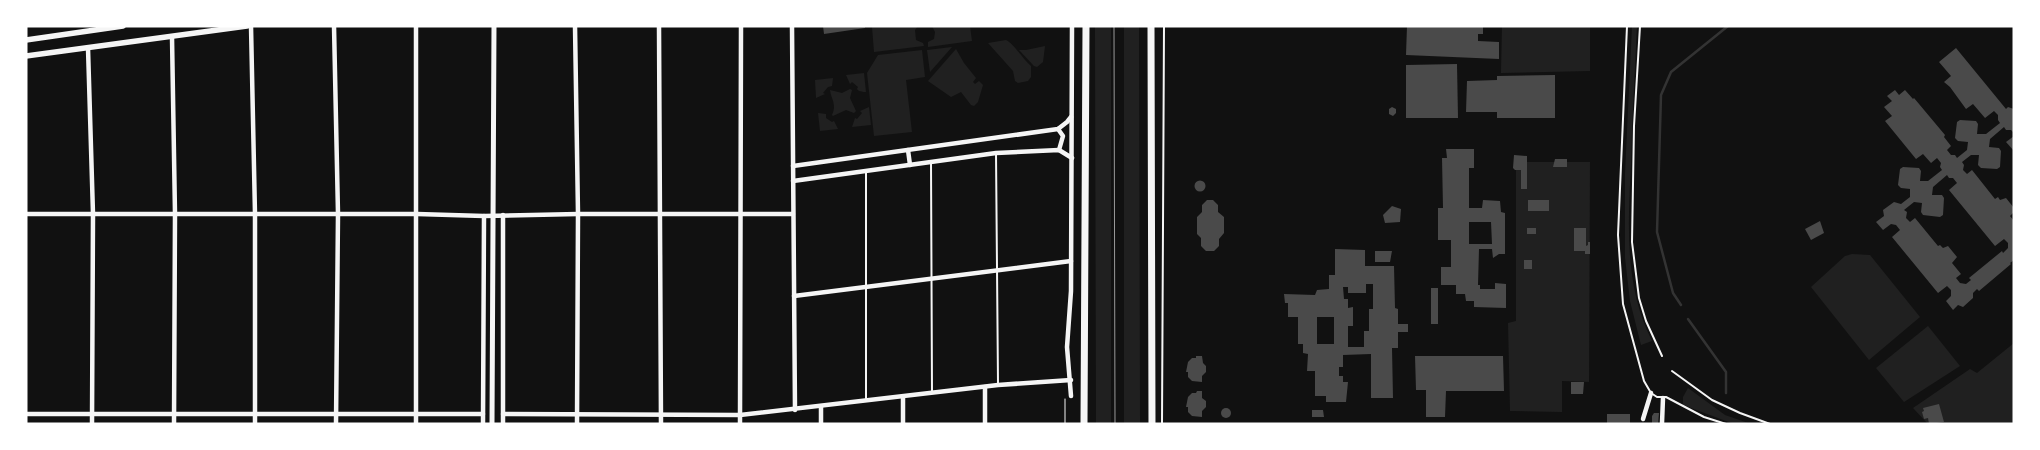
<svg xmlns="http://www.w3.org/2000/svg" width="2040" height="450" font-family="'DejaVu Sans',sans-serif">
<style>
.green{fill:#202020}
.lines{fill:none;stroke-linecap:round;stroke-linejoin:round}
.stream{stroke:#333;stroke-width:2.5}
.building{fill:#4a4a4a;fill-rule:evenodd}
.path{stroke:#f5f5f5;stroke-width:1}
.service{stroke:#f5f5f5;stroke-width:2}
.minor{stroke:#f5f5f5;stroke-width:4.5}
.tertiary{stroke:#f5f5f5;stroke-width:5}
.secondary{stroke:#f5f5f5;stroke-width:5.5}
.trunk{stroke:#f5f5f5;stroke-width:7}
.tram{stroke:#9a9a9a;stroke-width:1}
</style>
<rect width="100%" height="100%" fill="#111"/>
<g class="green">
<polygon points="879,26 918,26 915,30 916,40 923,43 924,46 874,52 872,27"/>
<polygon points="932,26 970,26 972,41 928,47 928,42 934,39 935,32"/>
<polygon points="1095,26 1111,26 1111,424 1096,424"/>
<polygon points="1124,26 1139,26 1140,424 1124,424"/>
<polygon points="1502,26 1590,26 1590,71 1501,73"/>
<path d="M1632 26H1637C1635 72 1632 118 1631 164 1628 224 1624 286 1652 341L1641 345 1630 301 1625 258V173Z"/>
<path d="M1006 40C1013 43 1023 59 1031 66V77L1028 81 1018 83 1015 81 1013 71 988 43Z"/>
<polygon points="1045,46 1043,62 1037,67 1034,66 1019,50 1026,50"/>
<polygon points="952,47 930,72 927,50"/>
<polygon points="956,49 964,63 976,78 973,82 975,84 979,81 983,85 978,102 974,106 971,105 961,92 951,97 928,81"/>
<polygon points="922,50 925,77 906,80 912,132 874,136 867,73 878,55"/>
<path d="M864 73 866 92C863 92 859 92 857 89L858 87 852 82 850 84 846 75Z"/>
<polygon points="833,78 832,86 828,87 823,93 825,94 816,98 815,80"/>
<path d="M850 89 852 90 850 98 856 111 854 113 846 110 833 116 832 115C837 104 831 99 830 90L842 93Z"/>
<polygon points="869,107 871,125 852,127 855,118 857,119 862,113 860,111"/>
<polygon points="818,113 826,114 826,118 832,122 834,121 838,129 820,131"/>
<polygon points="1516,162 1590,162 1589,382 1562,381 1562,412 1510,411 1508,323 1516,321"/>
<polygon points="1852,254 1870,255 1920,317 1869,360 1811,287 1845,256"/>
<polygon points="1928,326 1960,366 1904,402 1876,368"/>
<polygon points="2014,343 2014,424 1928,424 1913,408 1970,369 1977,373"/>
<polygon points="1688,388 1725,415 1751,424 1734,424 1683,405 1683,397"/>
</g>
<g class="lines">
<g class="stream">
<polyline points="1681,305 1673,293 1657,232 1661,95 1671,72 1728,26"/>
<polyline points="1688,319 1726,372 1726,393"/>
</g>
</g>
<g class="building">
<polygon points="823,26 865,26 865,28 824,34"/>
<polygon points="1407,26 1483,26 1483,34 1478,34 1478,41 1499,42 1499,59 1406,55"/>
<path d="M1956 48 2006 109 2008 107 2014 109V133L2011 130H2006L2004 127 1990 139 1989 147 1999 148 2001 151 2000 167 1997 169 1981 168 1978 165 1979 155H1971L1962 162 1964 165 1963 170 1967 174 1972 170 1995 199 1998 197 2000 200 2006 198 2014 208V212L2010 216 2014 221V260L2010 263 2011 264 1979 291 1977 289 1973 293V298L1963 307 1958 305 1953 310 1946 301 1951 296V290L1947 286 1938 293 1892 237 1900 230 1896 225 1891 224 1883 230 1876 222 1884 216 1883 210 1894 202 1901 204 1910 197V189L1901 188 1898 185 1900 169 1903 167 1919 168 1921 171 1920 181H1928L1942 170 1940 167 1941 163 1937 158 1931 163 1923 154 1916 159 1885 121 1892 116 1884 107 1892 101 1887 96 1895 90 1899 95 1905 90 1913 99 1914 98 1945 135 1944 137 1951 146 1947 150 1951 155H1955L1957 158 1967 150 1968 142 1958 141 1955 138 1957 122 1960 120 1976 121 1978 124 1977 134H1986L2000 123 1998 120V115L1994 111 1985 118 1973 104 1966 109 1950 87 1944 82 1951 76 1939 62ZM1947 175 1949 178H1953L1957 183 1949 190 1995 246 2004 239 2008 243V248L2003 253 2002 251 1969 278 1971 280 1966 284 1960 283 1956 278 1961 274 1952 263 1957 257 1948 246 1943 248 1940 245 1938 246 1915 218 1910 222 1906 218 1907 212 1904 210 1914 202 1922 203 1921 212 1923 215 1940 217 1943 215 1944 198 1942 195H1932L1933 187Z"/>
<polygon points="1457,64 1458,118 1406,118 1406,65"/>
<polygon points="1555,75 1555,118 1497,118 1497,112 1466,112 1467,81 1497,80 1497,76"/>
<polygon points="1392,107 1396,109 1396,113 1393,116 1389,114 1389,109"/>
<polygon points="2014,136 2014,151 2006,142"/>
<path d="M1446 149H1474V168H1469V208H1482L1483 200 1500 201 1501 212 1505 213V254H1499L1493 258 1492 249H1479L1478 285H1480V289H1495V283L1506 284V308L1474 307V301H1466L1465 294H1456V285H1441V267H1451V240H1438V208H1443L1442 158H1447ZM1469 222H1491L1492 244H1469Z"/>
<polygon points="1514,155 1527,156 1527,189 1521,189 1521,170 1515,170 1513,168"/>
<polygon points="1555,159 1567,159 1567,167 1553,167"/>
<circle cx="1200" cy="186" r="5.5"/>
<polygon points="1207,200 1213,200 1218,205 1218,212 1224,217 1224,233 1219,239 1219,246 1214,251 1206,251 1201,246 1201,238 1197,234 1197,217 1202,212 1202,205"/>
<rect x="1528" y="200" width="21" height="11"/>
<polygon points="1392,206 1401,209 1400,222 1385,223 1383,215"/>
<polygon points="1820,221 1824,233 1811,240 1805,229"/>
<rect x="1527" y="228" width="9" height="6"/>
<polygon points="1574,228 1586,228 1586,246 1588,245 1588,242 1590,242 1590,254 1585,254 1585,251 1574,251"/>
<path d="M1335 249 1365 250V266H1394L1395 308 1398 309V324H1408V332H1398V348H1392L1393 398H1371V354L1343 355V367H1339V376H1343V382H1348L1346 402H1326V396H1315V371H1307L1308 354 1303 353V344H1298V317H1288V303H1285L1284 294 1315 295 1317 290 1329 289V275H1335ZM1366 284H1373V309H1369V331H1364V347H1348V326H1353V307L1348 308V299H1344L1343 287H1348V293H1366ZM1317 317H1334V344H1317Z"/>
<polygon points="1375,251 1392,251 1390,262 1375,262"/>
<rect x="1524" y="260" width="8" height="9"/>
<rect x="1431" y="288" width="7" height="36"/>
<polygon points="1196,356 1202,356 1203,363 1206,366 1206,372 1202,376 1202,382 1192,381 1188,377 1188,372 1186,372 1188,362 1192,358 1196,358"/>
<polygon points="1415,356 1503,356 1504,391 1446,391 1445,417 1426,417 1426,390 1416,390"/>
<polygon points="1571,382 1584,382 1583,394 1571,394"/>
<polygon points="1197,391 1202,391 1202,398 1206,401 1206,407 1202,411 1202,417 1192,416 1188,412 1188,407 1186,407 1188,397 1192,393 1196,393"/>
<polygon points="1939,404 1944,422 1929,424 1928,418 1924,419 1922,412 1924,411 1923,408"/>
<circle cx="1226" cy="413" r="5"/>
<polygon points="1312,410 1323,410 1324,417 1312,417"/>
<polygon points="1654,413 1659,413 1658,424 1652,424 1652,416"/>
<rect x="1607" y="414" width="23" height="10"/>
</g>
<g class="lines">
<polyline class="path" points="1065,424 1065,399"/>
<g class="service">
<polyline points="1627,26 1618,235 1623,304 1644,381 1651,393 1657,397 1666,397 1704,417 1726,424"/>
<polyline points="1640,26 1634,126 1632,242 1639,298 1646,321 1662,356"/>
<polyline points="996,153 998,383"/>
<polyline points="931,162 932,392"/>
<polyline points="866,171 866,399"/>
<polyline points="1672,371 1712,400 1740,413 1770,424"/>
<polyline points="1162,424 1164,26"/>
</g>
<g class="minor">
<polyline points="251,26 255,214 255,424"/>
<polyline points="334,26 338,214 336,424"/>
<polyline points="416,26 416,424"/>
<polyline points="575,26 578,214 577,424"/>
<polyline points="659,26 661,424"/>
<polyline points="792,26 795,410"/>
<polyline points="172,37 175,214 174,424"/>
<polyline points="88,48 93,214 92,424"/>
<polyline points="1058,129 1063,136 1059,150"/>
<polyline points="908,150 910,165"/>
<polyline points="793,166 1058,129 1067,122 1071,117"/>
<polyline points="793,181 996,153 1059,150 1072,158"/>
<polyline points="26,214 417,214 484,216 578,214 793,214"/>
<polyline points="503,215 503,424"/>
<polyline points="794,296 1071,261"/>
<polyline points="1071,396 1067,347 1071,291 1072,26"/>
<polyline points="903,397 903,424"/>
<polyline points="821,407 821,424"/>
<polyline points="26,414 483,414"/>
<polyline points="503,414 740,415 998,385 1071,380"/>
<polyline points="1643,419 1651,393"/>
<polyline points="1662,423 1663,398"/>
<polyline points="483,424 484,216"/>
<polyline points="740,424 741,26"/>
<polyline points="985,424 985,387"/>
</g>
<polyline class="tertiary" points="492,424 494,26"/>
<g class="secondary">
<polyline points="26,40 123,26"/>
<polyline points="26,56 247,26"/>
</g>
<g class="trunk">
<polyline points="1151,26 1152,424"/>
<polyline points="1084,424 1086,26"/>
</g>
<polyline class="tram" points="1114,26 1115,424"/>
</g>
<rect width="2040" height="450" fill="none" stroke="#ffffff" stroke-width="55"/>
</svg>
